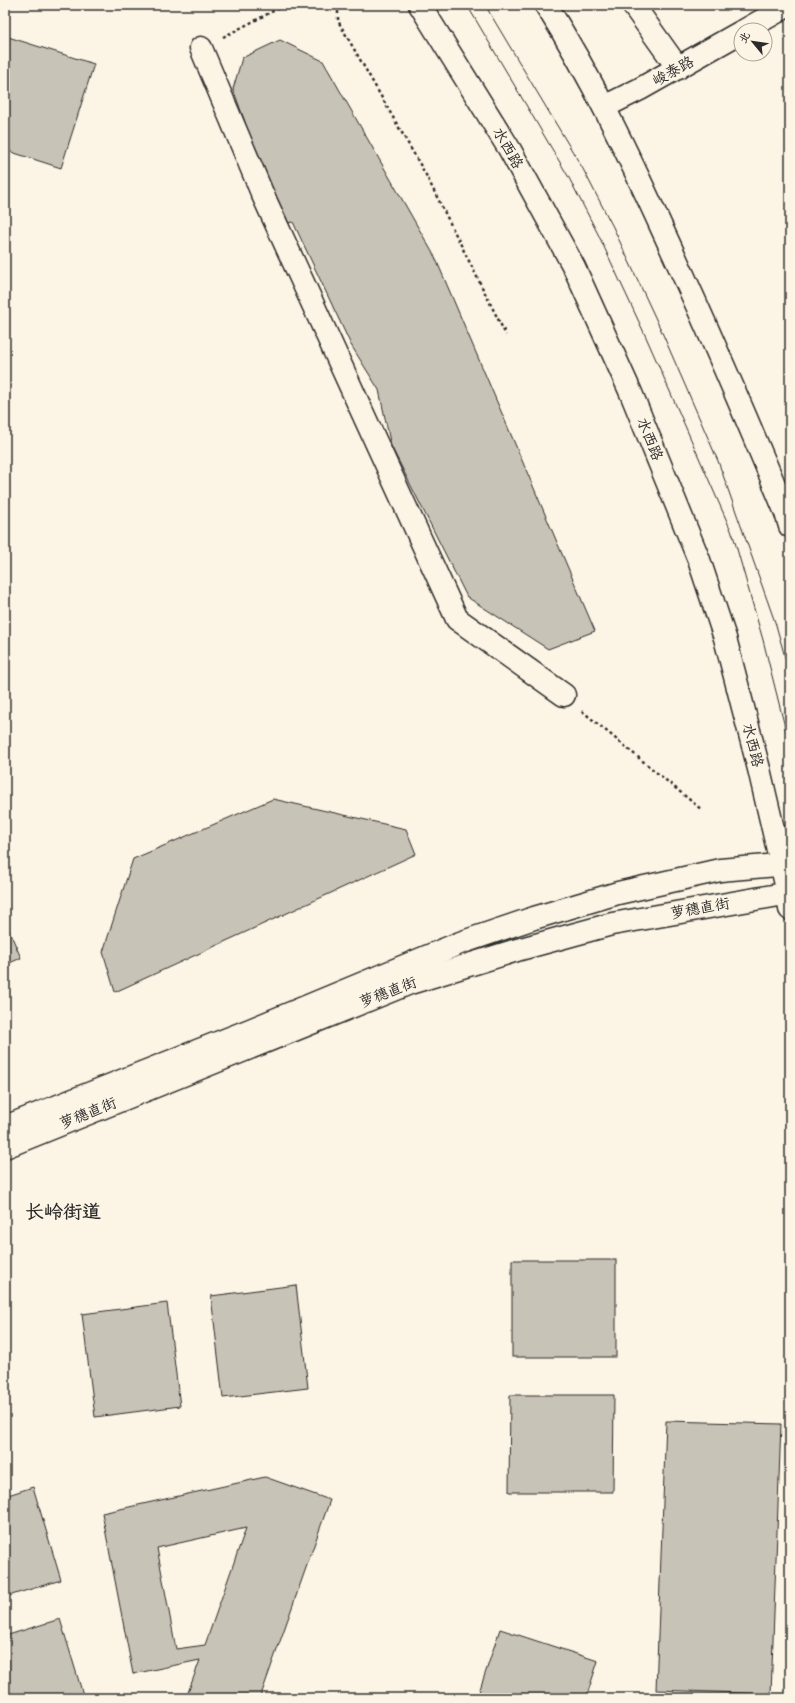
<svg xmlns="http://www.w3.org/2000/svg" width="795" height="1703" font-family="'Comic Neue','LXGW WenKai TC',sans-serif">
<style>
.building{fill:#c8c3b7;stroke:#2b2b2b;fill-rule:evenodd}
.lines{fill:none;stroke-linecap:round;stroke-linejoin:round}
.minor-casing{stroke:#2b2b2b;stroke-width:25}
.major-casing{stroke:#2b2b2b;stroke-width:25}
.path{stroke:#2b2b2b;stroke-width:2.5;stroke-dasharray:3 3;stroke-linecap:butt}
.minor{stroke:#fcf5e5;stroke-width:22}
.major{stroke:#fcf5e5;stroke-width:22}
.tram{stroke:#2b2b2b;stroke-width:1}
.labels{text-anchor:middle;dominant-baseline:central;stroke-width:3.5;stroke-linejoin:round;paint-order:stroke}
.street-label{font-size:15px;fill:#2b2b2b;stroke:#fcf5e5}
.district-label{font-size:19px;font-weight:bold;fill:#2b2b2b;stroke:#fcf5e5}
</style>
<rect width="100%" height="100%" fill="#fcf5e5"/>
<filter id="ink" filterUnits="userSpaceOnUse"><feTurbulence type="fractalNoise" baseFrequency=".025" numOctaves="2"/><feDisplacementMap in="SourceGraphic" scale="8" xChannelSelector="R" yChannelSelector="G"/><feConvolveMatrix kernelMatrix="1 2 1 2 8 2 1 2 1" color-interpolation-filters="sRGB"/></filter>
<g filter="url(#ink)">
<g class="building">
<polygon points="5,36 94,64 61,168 5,150"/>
<polygon points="280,40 323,61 435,257 595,631 548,649 467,597 391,446 379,390 351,345 293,222 282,224 233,89 242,58"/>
<polygon points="273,799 406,829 416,854 115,992 103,952 133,859"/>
<polygon points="5,921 21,958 5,965"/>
<rect x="512" y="1260" width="104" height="97"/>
<polygon points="296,1285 308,1388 223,1398 211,1296"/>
<polygon points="167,1303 180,1406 95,1417 82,1314"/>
<polygon points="510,1395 614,1395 613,1492 509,1492"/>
<polygon points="666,1421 781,1424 771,1694 656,1690"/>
<path d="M265 1477 330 1500 260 1698H186L200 1660 133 1674 102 1513ZM246 1528 205 1645 176 1649 157 1548Z"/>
<polygon points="33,1487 61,1580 5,1597 5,1496"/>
<polygon points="60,1619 84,1698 5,1698 5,1636"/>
<polygon points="500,1629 598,1661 586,1698 477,1698"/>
</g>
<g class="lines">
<defs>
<g id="minor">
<polyline points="633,5 678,68"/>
<polyline points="745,30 789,5"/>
<polyline points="201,48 262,193 457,619 564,695"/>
<polyline points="604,107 640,89 741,32"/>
<polyline points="5,1127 250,1030 460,943 534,918 618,893 720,870 790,864"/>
<polyline points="5,1147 410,983 517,950 612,924 790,893"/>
</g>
<g id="major">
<polyline points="420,5 510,150 574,267 631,393 699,560 725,638 759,769 788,893 790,909"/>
<path d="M546 5C592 78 629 156 664 233 707 326 747 419 786 513L790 526"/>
</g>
</defs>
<use href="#minor" class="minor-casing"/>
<use href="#major" class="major-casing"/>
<g class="path">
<polyline points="338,5 338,21 426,175 506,335"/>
<polyline points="223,37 285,5"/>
<polyline points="582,711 702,810"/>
</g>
<use href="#minor" class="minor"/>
<use href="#major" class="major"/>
<g class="tram">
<polyline points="467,5 568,176 598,234 646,337 733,535 763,640 790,747"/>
<polyline points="485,5 583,169 613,227 661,330 718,461 776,625 790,675"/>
</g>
</g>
</g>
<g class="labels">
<g class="street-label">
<text transform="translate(673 71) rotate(-29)">峻泰路</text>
<text transform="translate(508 148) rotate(60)">水西路</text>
<text transform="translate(650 439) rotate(68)">水西路</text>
<text transform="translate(753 745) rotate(76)">水西路</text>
<text transform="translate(700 908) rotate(-10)">萝穗直街</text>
<text transform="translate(388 992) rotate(-21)">萝穗直街</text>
<text transform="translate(88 1113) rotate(-22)">萝穗直街</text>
</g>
<g class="district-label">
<text x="63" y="1212">长岭街道</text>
</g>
</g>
<rect width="795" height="1703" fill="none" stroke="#fcf5e5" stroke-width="20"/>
<rect x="10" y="10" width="775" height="1683" fill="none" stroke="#2b2b2b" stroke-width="1.5" filter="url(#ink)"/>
<g transform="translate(753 42) rotate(299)"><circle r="19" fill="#fcf5e5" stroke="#a8a49b"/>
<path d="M0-3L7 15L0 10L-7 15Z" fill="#2b2b2b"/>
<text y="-6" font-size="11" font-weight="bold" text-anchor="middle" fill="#2b2b2b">北</text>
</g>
</svg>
